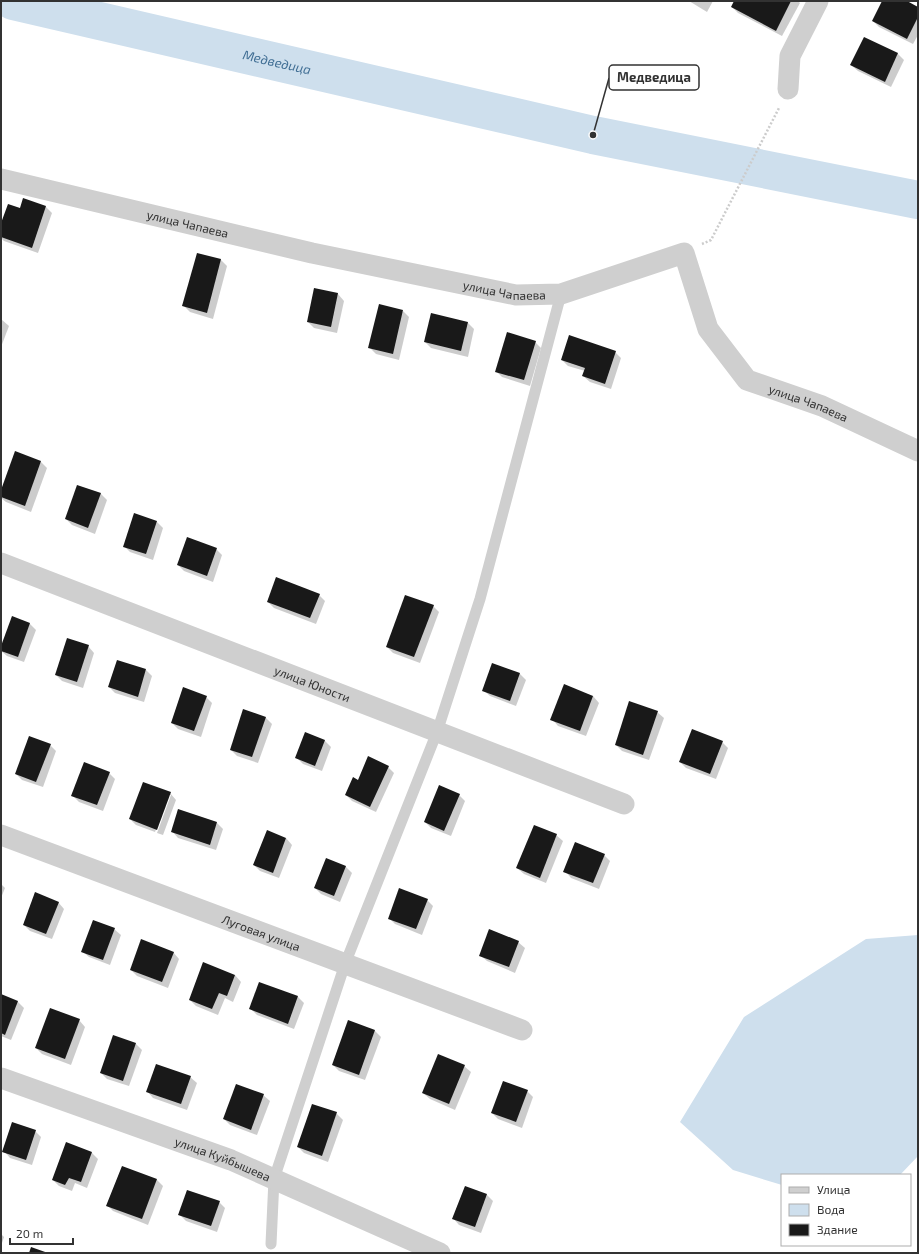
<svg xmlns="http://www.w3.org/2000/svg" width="919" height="1254" font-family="'Exo 2',sans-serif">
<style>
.water{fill:#cedfed}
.shadow{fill:#0003}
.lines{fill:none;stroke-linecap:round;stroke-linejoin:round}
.river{stroke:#cedfed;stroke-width:38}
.building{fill:#191919}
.path{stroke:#ccc;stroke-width:2.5;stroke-dasharray:2 2;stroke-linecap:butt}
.service{stroke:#cfcfcf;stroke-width:11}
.minor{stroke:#cfcfcf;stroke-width:21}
.labels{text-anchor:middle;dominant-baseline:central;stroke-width:4;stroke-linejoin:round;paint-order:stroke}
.street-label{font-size:12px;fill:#323232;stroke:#fff}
.water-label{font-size:13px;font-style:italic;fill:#406e94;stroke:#fff}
.leader{fill:none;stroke:#323232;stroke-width:1.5}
.callout-dot{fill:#323232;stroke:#fff;stroke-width:1.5}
.callout{fill:#fff;stroke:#323232;stroke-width:1.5}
.callout-label{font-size:13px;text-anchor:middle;font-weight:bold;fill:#323232}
</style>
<rect width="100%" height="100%" fill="#fff"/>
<polygon class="water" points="918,935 918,1156 900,1175 782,1175 782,1185 733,1170 680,1122 744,1017 866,939"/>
<g class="shadow">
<polygon points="689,1 713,1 707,12"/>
<polygon points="735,1 798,1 800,3 782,36 738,13 732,7"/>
<polygon points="883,1 905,1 918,8 918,35 913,44 879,27 873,21"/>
<polygon points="864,38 898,54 904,60 891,87 858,71 851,65"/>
<polygon points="24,199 46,207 52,213 38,253 4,241 1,238 1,227 20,209"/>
<polygon points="198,254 221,260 227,266 213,319 190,312 184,306"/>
<polygon points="315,289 338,294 344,301 337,333 314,328 308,322"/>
<polygon points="403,311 409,317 399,360 376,354 370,348"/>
<polygon points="431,315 468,323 474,329 468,357 431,348 425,342"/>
<polygon points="1,319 9,326 1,347"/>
<polygon points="535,342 541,348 530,386 502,377 496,371"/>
<polygon points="615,352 621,358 611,389 590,382 583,376 585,371 568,366 562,360"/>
<polygon points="41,462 47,468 31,512 6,502 1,498 1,492"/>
<polygon points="78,486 101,494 107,500 95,534 72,525 66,519"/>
<polygon points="157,522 163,528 153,560 130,552 124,546"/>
<polygon points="216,549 222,555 213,582 184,571 178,565"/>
<polygon points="319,595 325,601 316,624 274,608 268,602"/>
<polygon points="433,606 439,612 420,663 393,653 387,647"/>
<polygon points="29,623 36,630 24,662 7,656 1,651 1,649"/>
<polygon points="88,646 94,653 83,688 62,681 56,675"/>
<polygon points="493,664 520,674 526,680 516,706 490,696 483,690"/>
<polygon points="146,670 152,676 144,702 115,693 109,687"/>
<polygon points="564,686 593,696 599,703 586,736 558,726 552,719"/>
<polygon points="206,697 212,703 201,737 178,729 172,723"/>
<polygon points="657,712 664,718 649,760 622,751 616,745"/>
<polygon points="265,717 272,724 258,763 237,756 231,750"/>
<polygon points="306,734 325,741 331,747 322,771 303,764 296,757"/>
<polygon points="722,742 728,748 716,779 686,768 680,762"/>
<polygon points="50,745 56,751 43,787 22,780 16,774"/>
<polygon points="388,767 394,773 376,812 352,801 346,795"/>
<polygon points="109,773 115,779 103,811 79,802 72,795"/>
<polygon points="170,793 176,800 163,835 157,833 171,795 169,795 155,832 136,825 130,819"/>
<polygon points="459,795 465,801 451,836 431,828 425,822"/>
<polygon points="179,811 217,823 223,829 216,850 178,838 172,831"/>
<polygon points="556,835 563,841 546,883 524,874 517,868"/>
<polygon points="286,838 292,845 279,878 260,871 254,865"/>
<polygon points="604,855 610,861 599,889 571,878 565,871"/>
<polygon points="345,866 352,873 340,902 321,894 315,888"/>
<polygon points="1,884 5,888 1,898"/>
<polygon points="427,900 433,906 422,935 395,924 389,918"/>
<polygon points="58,902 64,909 52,939 30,931 24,925"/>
<polygon points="114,929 121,935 110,965 89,957 82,951"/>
<polygon points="518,942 525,948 515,973 487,961 480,955"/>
<polygon points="173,952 179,959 168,988 137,976 131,970"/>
<polygon points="235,975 241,982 233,1002 225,998 218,1015 196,1006 190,1000"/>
<polygon points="260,984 298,997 304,1003 294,1029 257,1015 251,1009"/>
<polygon points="1,995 18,1002 24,1008 11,1040 1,1036"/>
<polygon points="79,1020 85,1027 71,1065 42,1054 36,1048"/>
<polygon points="349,1022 375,1031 381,1037 365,1080 339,1071 333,1065"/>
<polygon points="136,1044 142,1050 129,1086 107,1079 101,1073"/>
<polygon points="464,1066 471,1072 455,1110 430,1099 423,1093"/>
<polygon points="190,1077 197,1083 187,1110 153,1098 147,1091"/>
<polygon points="527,1091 533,1097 522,1128 498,1119 492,1113"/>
<polygon points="263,1095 270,1101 257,1135 230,1125 224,1119"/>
<polygon points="336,1113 343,1120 328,1162 304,1153 298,1147"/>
<polygon points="35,1131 41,1137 32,1165 10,1158 4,1151"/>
<polygon points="67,1144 92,1153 98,1159 87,1188 75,1183 72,1191 59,1186 53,1180"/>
<polygon points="122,1167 157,1180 163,1186 148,1225 113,1211 107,1205"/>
<polygon points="465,1187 487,1195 493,1201 481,1233 459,1225 453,1218"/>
<polygon points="219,1202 225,1208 217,1232 186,1221 179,1214"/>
<polygon points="1,1234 4,1237 1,1246"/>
</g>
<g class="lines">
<path class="river" id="s1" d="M13 1 593 135 918 200"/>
</g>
<g class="building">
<polygon points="734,1 791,1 776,31 731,7"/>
<polygon points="882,1 907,1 918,7 918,17 907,39 872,21"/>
<polygon points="864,37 898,53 885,82 850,65"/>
<polygon points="23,198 46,206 32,248 1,237 1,223 8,204 20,208"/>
<polygon points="197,253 221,259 207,313 182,306"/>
<polygon points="314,288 338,293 331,327 307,322"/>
<polygon points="379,304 403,310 393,354 368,348"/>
<polygon points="431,313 468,322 461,351 424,342"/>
<polygon points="507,332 536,341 524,380 495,372"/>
<polygon points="569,335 616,351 605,384 582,376 585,368 561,360"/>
<polygon points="15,451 41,461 25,506 1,497 1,490"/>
<polygon points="77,485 101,493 88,528 65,519"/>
<polygon points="134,513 157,521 146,554 123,547"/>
<polygon points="187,537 217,548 207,576 177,565"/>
<polygon points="276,577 320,594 310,618 267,602"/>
<polygon points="405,595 434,605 414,657 386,647"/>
<polygon points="12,616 30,623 18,657 1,651 1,646"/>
<polygon points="67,638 89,645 77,682 55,675"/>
<polygon points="117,660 146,669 138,697 108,687"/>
<polygon points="492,663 520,673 510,701 482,691"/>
<polygon points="564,684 593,696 580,731 550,720"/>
<polygon points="183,687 207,696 194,731 171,723"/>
<polygon points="629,701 658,711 643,755 615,745"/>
<polygon points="243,709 266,717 252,757 230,750"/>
<polygon points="692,729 723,741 710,774 679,762"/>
<polygon points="305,732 325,740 315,766 295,758"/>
<polygon points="29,736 51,744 36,782 15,774"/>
<polygon points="368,756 389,766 370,807 345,795 353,777 358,780"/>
<polygon points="84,762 110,772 97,805 71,796"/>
<polygon points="143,782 171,792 157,830 129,819"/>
<polygon points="439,785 460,794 444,831 424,822"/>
<polygon points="178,809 217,822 210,845 171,832"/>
<polygon points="534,825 557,834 540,878 516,868"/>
<polygon points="267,830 286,838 273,873 253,865"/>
<polygon points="575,842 605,854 593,883 563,872"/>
<polygon points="326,858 346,866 334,896 314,888"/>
<polygon points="399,888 428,899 416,929 388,919"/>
<polygon points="35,892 59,902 46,934 23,925"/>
<polygon points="93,920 115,928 103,960 81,952"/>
<polygon points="489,929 519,941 509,967 479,956"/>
<polygon points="141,939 174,952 162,982 130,970"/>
<polygon points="203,962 235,975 227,996 219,993 212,1009 189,1000"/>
<polygon points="259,982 298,996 288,1024 249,1009"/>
<polygon points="1,994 18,1001 5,1035 1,1033"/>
<polygon points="50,1008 80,1019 65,1059 35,1048"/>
<polygon points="348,1020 375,1030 359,1075 332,1065"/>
<polygon points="113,1035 136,1043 123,1081 100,1073"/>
<polygon points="438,1054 465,1065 449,1104 422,1093"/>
<polygon points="156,1064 191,1076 181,1104 146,1092"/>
<polygon points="503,1081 528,1090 516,1122 491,1113"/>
<polygon points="236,1084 264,1094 251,1130 223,1119"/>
<polygon points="312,1104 337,1112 322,1156 297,1147"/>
<polygon points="12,1122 36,1130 26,1160 2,1152"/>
<polygon points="66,1142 92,1152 81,1182 69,1178 65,1185 52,1180"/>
<polygon points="122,1166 157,1179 142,1219 106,1206"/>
<polygon points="465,1186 487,1194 475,1227 452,1219"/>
<polygon points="187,1190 220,1201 211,1226 178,1215"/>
<polygon points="31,1247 48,1253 29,1253"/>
</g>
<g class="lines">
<polyline class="path" points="702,244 711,240 779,108"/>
<polyline class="service" points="271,1244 274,1179 345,964 437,732 480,599 561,294"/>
<g class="minor">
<polyline points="788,89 790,56 818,1"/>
<path id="s2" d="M1 179 312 253 516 295 561 294 684 253 708 329 747 380 822 406 918 451"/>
<path id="s3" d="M1 563 624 804"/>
<path id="s4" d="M1 835 522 1030"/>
<path id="s5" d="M1 1078 231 1160 440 1253"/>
</g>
</g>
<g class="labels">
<g class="street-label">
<text stroke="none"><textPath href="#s2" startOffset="192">улица Чапаева</textPath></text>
<text stroke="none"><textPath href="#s2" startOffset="516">улица Чапаева</textPath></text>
<text stroke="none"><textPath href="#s2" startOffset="912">улица Чапаева</textPath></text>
<text stroke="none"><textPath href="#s3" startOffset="334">улица Юности</textPath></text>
<text stroke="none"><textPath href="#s4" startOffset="278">Луговая улица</textPath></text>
<text stroke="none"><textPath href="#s5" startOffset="236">улица Куйбышева</textPath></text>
</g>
<g class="water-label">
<text stroke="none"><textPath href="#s1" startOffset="271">Медведица</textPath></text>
</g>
</g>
<path class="leader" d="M593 135L609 78"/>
<circle class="callout-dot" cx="593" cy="135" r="4"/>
<rect class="callout" x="609" y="65" width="90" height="25" rx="4"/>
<g class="callout-label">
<text x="654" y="82">Медведица</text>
</g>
<rect width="919" height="1254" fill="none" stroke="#323232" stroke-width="4"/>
<rect x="781" y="1174" width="130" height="72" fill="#ffffff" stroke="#adadad"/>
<rect x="789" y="1187" width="20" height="6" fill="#cfcfcf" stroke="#adadad"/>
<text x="817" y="1194" font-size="12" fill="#323232">Улица</text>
<rect x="789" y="1204" width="20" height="12" fill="#cedfed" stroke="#adadad"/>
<text x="817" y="1214" font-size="12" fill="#323232">Вода</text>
<rect x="789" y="1224" width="20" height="12" fill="#191919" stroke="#adadad"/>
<text x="817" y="1234" font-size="12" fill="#323232">Здание</text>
<path d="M10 1238v6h63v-6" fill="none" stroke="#323232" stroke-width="2"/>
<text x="16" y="1238" font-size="12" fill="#323232" stroke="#ffffff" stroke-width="3" paint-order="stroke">20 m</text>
</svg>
